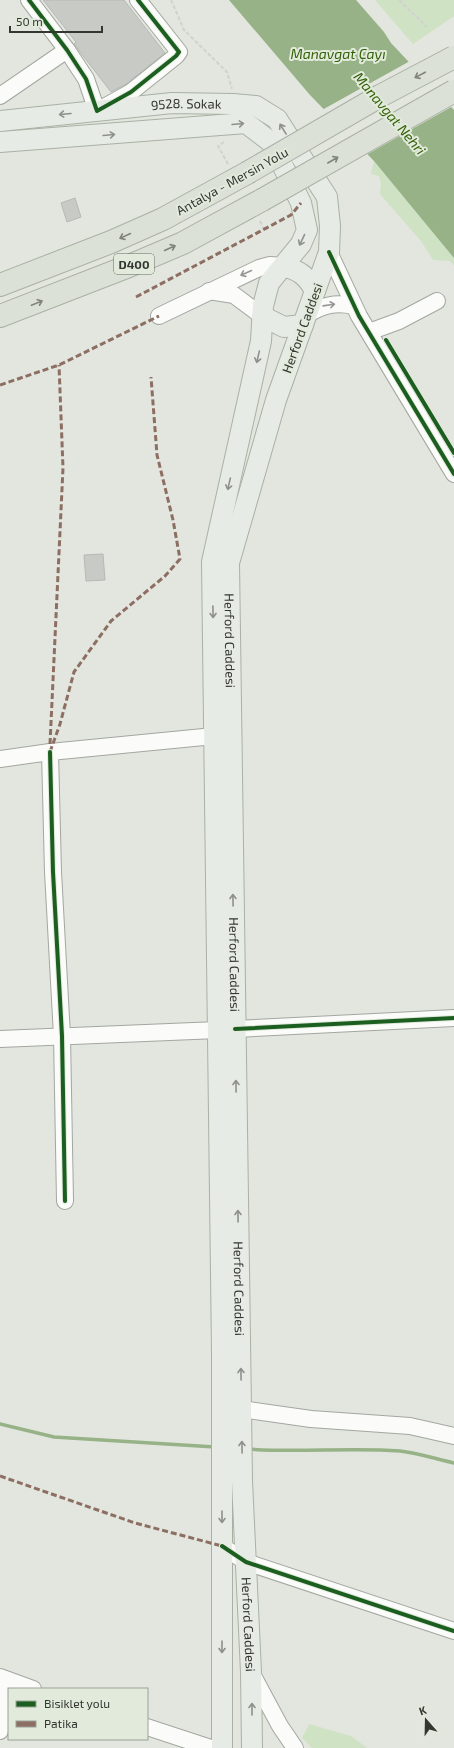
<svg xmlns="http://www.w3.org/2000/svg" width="454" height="1748" font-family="'Exo 2',sans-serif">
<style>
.green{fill:#cfe2c4}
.water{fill:#97b286}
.pier{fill:#e2e6de}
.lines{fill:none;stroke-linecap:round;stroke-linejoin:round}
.stream{stroke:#97b286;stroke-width:3.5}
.building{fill:#c8cbc5;stroke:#b6b9b4}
.minor-casing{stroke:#a3a7a0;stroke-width:18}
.major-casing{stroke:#a9b1a4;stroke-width:22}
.highway-casing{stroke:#a9b1a4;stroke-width:24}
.path{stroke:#d1d2d0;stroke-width:2;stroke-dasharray:4 2;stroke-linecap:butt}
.minor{stroke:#fbfbfa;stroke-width:16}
.major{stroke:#e7ebe5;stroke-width:20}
.highway{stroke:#dbe1d7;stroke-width:22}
.highway-bridge-casing{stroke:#a9b1a4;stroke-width:24;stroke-linecap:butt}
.highway-bridge{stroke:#dbe1d7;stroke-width:22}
.quiet{stroke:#8d6e63;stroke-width:3;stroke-dasharray:6 3;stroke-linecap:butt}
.cycleway-casing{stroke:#e1eadb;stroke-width:6}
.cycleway{stroke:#1b5e20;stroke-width:4}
.oneway{stroke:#7f837c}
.oneway2{stroke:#8d908b}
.oneway3{stroke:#979896}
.labels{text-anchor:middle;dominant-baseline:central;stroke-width:4;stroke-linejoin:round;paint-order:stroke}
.shield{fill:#e1eadb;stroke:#676c64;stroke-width:1}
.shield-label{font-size:12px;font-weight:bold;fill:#333631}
.street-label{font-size:13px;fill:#333631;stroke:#e1eadb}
.water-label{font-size:14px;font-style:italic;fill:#356108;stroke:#e1eadb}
</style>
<rect width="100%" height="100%" fill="#e2e6de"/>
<g class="green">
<polygon points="375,0 454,0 454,16 413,44"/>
<polygon points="374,161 450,252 454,258 454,266 450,261 433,260 421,241 380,194 381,183 379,176 371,174"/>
<polygon points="309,1724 351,1736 367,1748 312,1748 302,1738"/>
</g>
<polygon class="water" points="229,0 356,0 384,32 391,43 454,110 454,258 374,161 310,95"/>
<polygon class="pier" points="410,61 453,106 366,155 322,110"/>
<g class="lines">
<g class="stream">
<polyline points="0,1424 54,1437 215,1447"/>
<path d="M247 1449C298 1453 349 1447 400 1451 418 1453 436 1459 454 1463"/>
</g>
</g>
<g class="building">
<polygon points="43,0 124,0 165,53 126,84 111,92 74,44 76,42"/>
<polygon points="75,198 81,217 67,222 61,203"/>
<polygon points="103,554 105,580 86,581 84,555"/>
</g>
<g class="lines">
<defs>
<g id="minor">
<polyline points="29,0 67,50 86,79 97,111 131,92 176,56 179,52 138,0"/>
<polyline points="0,96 67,50"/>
<polyline points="329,252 359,316 454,474"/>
<polyline points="209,291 234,295 262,316"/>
<path d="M307 315C323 305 335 302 354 306"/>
<polyline points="159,316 259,268 270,265 284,266"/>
<polyline points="369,332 399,321 437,301"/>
<polyline points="50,752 53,872 62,1036 65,1201"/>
<polyline points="0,759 50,752 214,736"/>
<polyline points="235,1029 454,1018"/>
<polyline points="0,1039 218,1030"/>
<polyline points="241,1409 311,1419 410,1426 454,1436"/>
<polyline points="222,1546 246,1562 454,1631"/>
<polyline points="251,1672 280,1726 295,1748"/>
<polyline points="0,1677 33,1689"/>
<polyline points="147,1727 211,1748"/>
<polyline points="0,1731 7,1680"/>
</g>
<g id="major">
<path id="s1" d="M0 121 172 103 233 104 256 106 277 119 327 197 330 226 329 252 276 400 229 563 242 1481 251 1672 252 1748"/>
<polyline points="0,142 246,123 271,142 301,203 307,230 301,244 269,283 263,306 261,341 212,562 222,1352 222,1748"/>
<path d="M284 266C300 271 307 276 315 291"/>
<polyline points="262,316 284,327 303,325"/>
</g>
<g id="highway">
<polyline points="0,285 111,242 163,219 247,173"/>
<polyline points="0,316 129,266 183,243 262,200"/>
</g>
</defs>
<use href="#minor" class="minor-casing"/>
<use href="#major" class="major-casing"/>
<use href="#highway" class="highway-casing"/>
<g class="path">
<polyline points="171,0 184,30 227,72 232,89"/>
<polyline points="399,0 427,27"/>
<polyline points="224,142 218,146 228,164"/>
<polyline points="260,221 264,230"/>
</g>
<use href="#minor" class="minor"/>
<use href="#major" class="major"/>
<use href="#highway" class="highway"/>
<defs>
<g id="highway-bridge">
<polyline points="247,173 380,96 454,57"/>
<polyline points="262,200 454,91"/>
</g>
</defs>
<use href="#highway-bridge" class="highway-bridge-casing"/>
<use href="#highway-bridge" class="highway-bridge"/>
<g class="quiet">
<polyline points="136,297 291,215 301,203"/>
<polyline points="0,385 59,365 159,316"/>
<polyline points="50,744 63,468 59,365"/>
<polyline points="50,752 60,724 74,672 111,621 165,576 180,559 173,520 157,455 151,377"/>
<polyline points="0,1476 135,1523 222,1546"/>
</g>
<defs>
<g id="cycleway">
<polyline points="29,0 67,50 86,79 97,111 131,92 176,56 179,52 138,0"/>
<polyline points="329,252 359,316 454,474"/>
<polyline points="386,340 454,453"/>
<polyline points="50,752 53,872 62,1036 65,1201"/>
<polyline points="235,1029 454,1018"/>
<polyline points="222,1546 246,1562 454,1631"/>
</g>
</defs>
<use href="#cycleway" class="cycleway-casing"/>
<use href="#cycleway" class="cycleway"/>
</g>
<defs><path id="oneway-shaft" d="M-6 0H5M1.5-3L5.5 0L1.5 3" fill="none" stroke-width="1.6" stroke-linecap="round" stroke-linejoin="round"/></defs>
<g class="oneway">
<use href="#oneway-shaft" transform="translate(420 75) rotate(152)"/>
<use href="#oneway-shaft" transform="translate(333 160) rotate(-30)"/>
<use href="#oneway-shaft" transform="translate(125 236) rotate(155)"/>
<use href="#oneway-shaft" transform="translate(170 248) rotate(-24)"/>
<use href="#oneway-shaft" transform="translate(37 303) rotate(-22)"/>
</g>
<g class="oneway2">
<use href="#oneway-shaft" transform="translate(65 114) rotate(175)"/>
<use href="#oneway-shaft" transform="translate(238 124) rotate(-5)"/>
<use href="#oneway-shaft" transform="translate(283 129) rotate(-122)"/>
<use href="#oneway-shaft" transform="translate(109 135) rotate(-5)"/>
<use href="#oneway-shaft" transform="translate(302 240) rotate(115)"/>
<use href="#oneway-shaft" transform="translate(258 357) rotate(103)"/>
<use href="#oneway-shaft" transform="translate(229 484) rotate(103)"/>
<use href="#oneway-shaft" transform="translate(213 612) rotate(89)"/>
<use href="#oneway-shaft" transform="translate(233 900) rotate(-91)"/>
<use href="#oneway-shaft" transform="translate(236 1086) rotate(-91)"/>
<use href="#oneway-shaft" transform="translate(238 1216) rotate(-91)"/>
<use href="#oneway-shaft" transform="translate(241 1374) rotate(-91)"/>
<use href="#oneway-shaft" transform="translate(242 1447) rotate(-91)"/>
<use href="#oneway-shaft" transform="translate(222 1517) rotate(90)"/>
<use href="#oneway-shaft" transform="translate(222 1647) rotate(90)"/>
<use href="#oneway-shaft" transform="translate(252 1709) rotate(-90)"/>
</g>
<g class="oneway3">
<use href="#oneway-shaft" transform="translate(246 273) rotate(156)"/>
<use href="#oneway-shaft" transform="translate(329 305) rotate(-8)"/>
</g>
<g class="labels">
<rect class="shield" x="114" y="254" width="40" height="20" rx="3"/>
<g class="shield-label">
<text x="134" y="264">D400</text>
</g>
<g class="street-label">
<text stroke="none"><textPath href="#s1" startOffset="187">9528. Sokak</textPath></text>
<text transform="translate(232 181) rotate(-29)">Antalya - Mersin Yolu</text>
<text transform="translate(302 328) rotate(-70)">Herford Caddesi</text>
<text stroke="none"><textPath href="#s1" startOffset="834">Herford Caddesi</textPath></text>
<text stroke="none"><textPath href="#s1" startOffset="1158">Herford Caddesi</textPath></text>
<text stroke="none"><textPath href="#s1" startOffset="1482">Herford Caddesi</textPath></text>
<text stroke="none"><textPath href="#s1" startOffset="1818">Herford Caddesi</textPath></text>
</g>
<g class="water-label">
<text x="338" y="53">Manavgat Çayı</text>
<text transform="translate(390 113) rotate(50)">Manavgat Nehri</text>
</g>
</g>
<rect x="8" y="1688" width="140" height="52" fill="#e1eadb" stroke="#9ba297"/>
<rect x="16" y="1701" width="20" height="6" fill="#1b5e20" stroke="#9ba297"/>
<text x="44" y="1708" font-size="12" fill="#333631">Bisiklet yolu</text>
<rect x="16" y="1721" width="20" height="6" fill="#8d6e63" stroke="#9ba297"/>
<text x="44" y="1728" font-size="12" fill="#333631">Patika</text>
<g transform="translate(426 1720) rotate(340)" stroke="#e1eadb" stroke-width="3" paint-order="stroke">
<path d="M0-3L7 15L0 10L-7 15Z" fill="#333631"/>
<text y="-6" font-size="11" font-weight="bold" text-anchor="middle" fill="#333631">K</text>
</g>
<path d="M10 26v6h92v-6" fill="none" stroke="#333631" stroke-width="2"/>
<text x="16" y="26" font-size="12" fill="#333631" stroke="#e1eadb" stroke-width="3" paint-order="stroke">50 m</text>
</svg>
